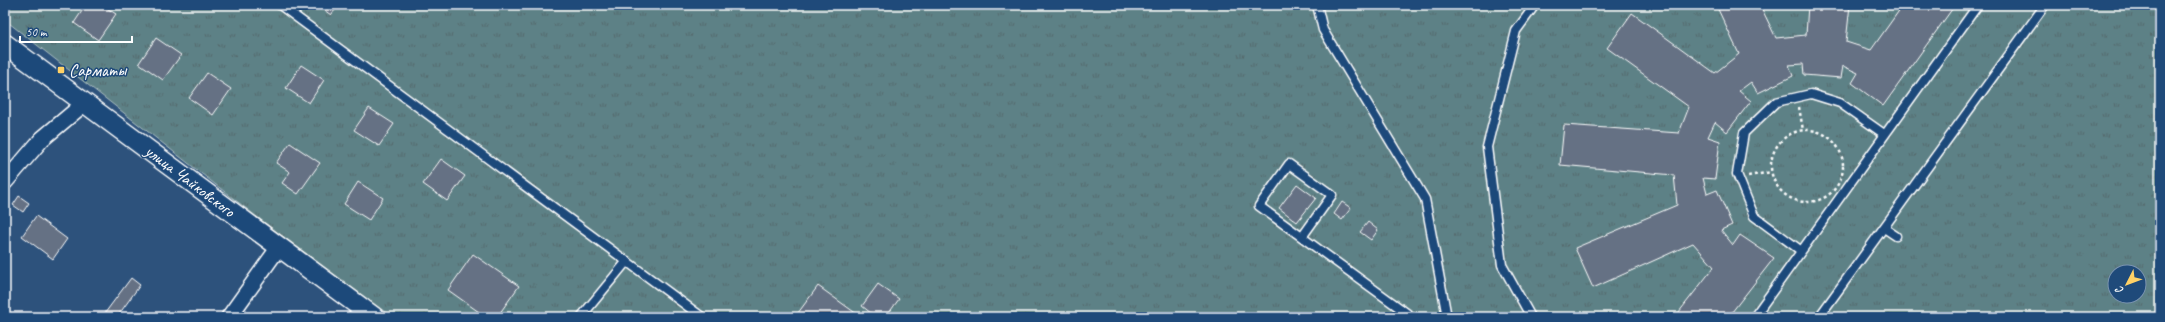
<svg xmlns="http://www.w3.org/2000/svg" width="2165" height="322" font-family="Caveat,sans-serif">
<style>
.grass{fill:url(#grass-tufts);stroke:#aec0c2;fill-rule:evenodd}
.building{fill:#657184;stroke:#fff}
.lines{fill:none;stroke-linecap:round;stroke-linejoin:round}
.service-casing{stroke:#fff;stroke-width:11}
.minor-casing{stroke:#fff;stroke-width:18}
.tertiary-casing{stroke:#fff;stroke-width:22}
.path{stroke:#fff;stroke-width:2.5;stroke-dasharray:3 3;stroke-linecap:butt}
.service{stroke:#1f4a7a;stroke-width:8}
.minor{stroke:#1f4a7a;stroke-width:15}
.tertiary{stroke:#1f4a7a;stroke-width:19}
.poi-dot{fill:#ffd166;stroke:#1f4a7a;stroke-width:1.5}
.labels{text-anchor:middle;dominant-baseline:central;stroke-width:3;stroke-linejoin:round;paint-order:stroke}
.poi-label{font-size:17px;fill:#fff;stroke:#1f4a7a;text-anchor:start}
.street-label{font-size:17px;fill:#fff;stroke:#1f4a7a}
</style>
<defs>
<pattern id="grass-tufts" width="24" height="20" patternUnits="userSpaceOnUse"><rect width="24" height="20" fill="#5d8186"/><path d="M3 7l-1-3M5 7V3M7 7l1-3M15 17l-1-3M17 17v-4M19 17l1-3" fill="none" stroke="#55696c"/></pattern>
</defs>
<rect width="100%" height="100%" fill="#2d527c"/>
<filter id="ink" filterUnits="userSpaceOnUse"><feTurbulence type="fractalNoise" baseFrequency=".025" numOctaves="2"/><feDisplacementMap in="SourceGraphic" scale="8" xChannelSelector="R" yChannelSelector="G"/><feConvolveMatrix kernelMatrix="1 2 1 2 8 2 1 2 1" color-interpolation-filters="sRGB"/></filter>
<g filter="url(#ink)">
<path class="grass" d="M5 5H2160V317H392L266 224 5 20ZM2115 272H2139V296H2115Z"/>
<g class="building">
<polygon points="86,5 102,5 116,14 98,40 74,23"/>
<polygon points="317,5 339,5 331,15"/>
<polygon points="1716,5 1760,5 1776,38 1806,35 1808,5 1850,5 1846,42 1871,50 1903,5 1955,5 1883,106 1852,83 1858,73 1843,66 1841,78 1804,75 1803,64 1789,65 1793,76 1758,93 1751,82 1739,91 1751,101 1727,132 1715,122 1708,137 1720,141 1715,179 1703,178 1707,194 1717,190 1732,225 1721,230 1733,245 1740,235 1774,258 1728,317 1675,317 1714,267 1693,243 1593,288 1575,248 1677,205 1674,175 1560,165 1564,125 1679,133 1689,107 1607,48 1632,13 1715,73 1739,54"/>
<polygon points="156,38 181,55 163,80 139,63"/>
<polygon points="301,65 324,80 309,103 286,88"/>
<polygon points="207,73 231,89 213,115 189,98"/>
<polygon points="369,108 394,124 379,146 354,130"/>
<polygon points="290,143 320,163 298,194 282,183 290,172 276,163"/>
<polygon points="441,159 465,176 447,201 423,184"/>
<polygon points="358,182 383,198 369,220 344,204"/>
<polygon points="1297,184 1316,198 1297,222 1279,208"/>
<polygon points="19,196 29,203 23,212 13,205"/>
<polygon points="1342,202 1351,208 1342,220 1334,214"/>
<polygon points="36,216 67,239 53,259 22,236"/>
<polygon points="1368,222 1378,230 1371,240 1360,232"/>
<polygon points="473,254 519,286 497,317 486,317 448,290"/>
<polygon points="131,278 140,285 117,317 102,317"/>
<polygon points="878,284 899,299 886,317 876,317 862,306"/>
<polygon points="818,286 861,317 795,317"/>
</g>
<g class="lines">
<defs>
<g id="service">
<polyline points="280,5 702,317"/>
<polyline points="1317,5 1323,30 1425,199 1447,317"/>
<polyline points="1884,228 1896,236"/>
<polyline points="1302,237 1332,195 1289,164 1259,206 1412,317"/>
<polyline points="1800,250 1754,216 1737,174 1744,133 1776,102 1811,94 1840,103 1884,134"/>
<polyline points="581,317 627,261"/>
<polyline points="1531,317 1502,265 1487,147 1516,31 1535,5"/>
<polyline points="1754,317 1978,5"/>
<polyline points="1819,317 2045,5"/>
</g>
<g id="minor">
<polyline points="5,182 42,139 86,102"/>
<polyline points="229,317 279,247"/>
</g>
<polyline id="tertiary" points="5,44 374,317"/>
</defs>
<use href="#service" class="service-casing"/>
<use href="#minor" class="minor-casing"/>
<use href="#tertiary" class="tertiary-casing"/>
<g class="path">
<polyline points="1799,107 1803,130"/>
<circle cx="1807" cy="166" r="36"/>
<polyline points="1748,176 1771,172"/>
</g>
<use href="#service" class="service"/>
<use href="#minor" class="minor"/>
<use href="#tertiary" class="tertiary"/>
</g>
</g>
<rect class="poi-dot" x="57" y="66" width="8" height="8" rx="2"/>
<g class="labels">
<g class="poi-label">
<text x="69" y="70">Сарматы</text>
</g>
<g class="street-label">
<text transform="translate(190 181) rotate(37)">улица Чайковского</text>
</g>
</g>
<rect width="2165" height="322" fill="none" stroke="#1f4a7a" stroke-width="20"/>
<rect x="10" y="10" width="2145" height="302" fill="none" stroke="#fff" stroke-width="1.5" filter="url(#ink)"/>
<g transform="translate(2127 284) rotate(228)"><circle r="19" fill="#1f4a7a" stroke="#7992af"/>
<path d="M0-3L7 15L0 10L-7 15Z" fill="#ffd166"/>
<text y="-6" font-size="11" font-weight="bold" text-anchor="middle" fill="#ffffff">С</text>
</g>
<path d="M20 36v6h112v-6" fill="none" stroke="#ffffff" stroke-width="2"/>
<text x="26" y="36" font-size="12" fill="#ffffff" stroke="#1f4a7a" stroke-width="3" paint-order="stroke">50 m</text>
</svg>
